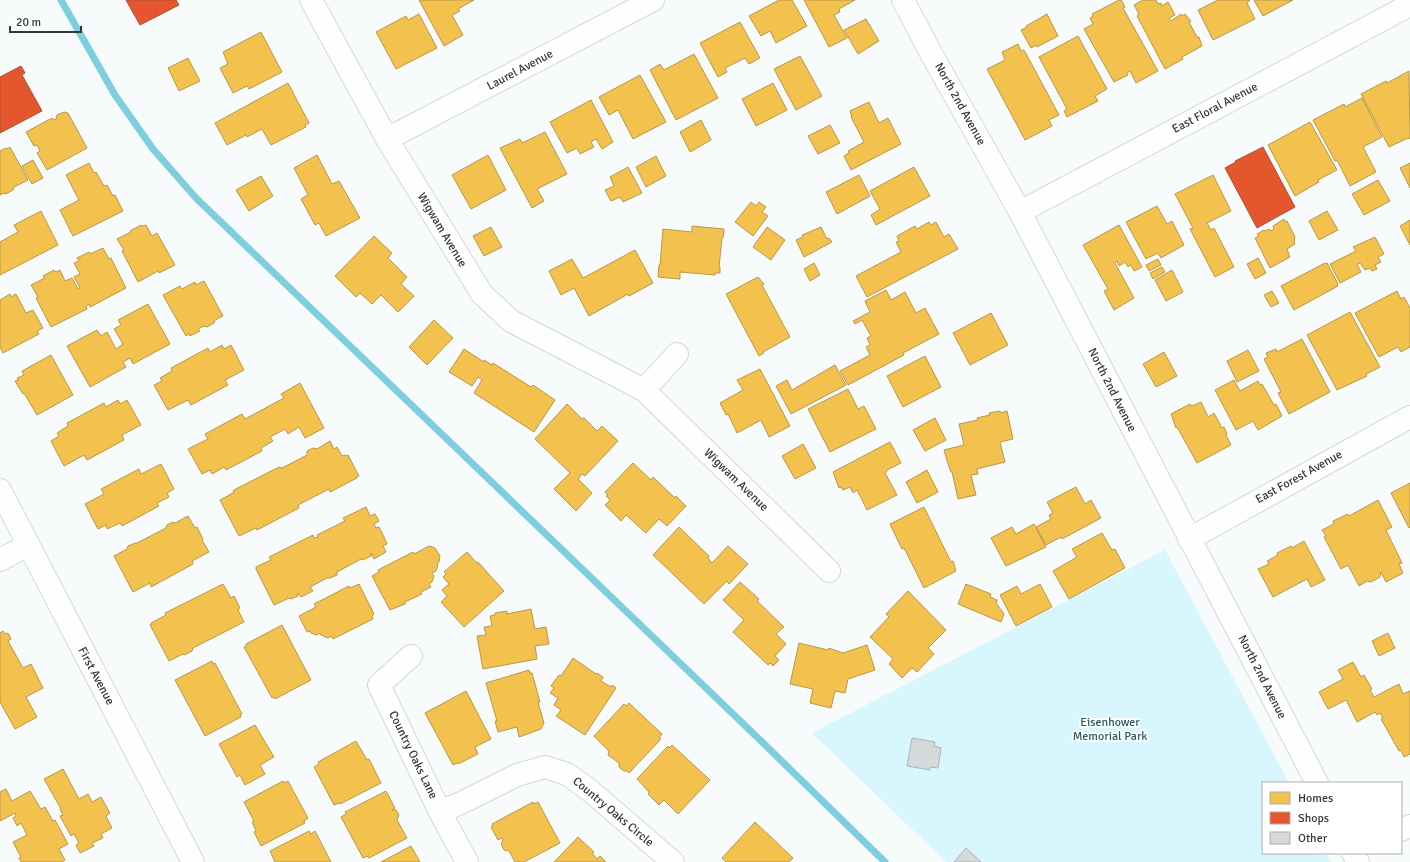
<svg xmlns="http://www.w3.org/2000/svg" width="1410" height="862" font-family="Signika,sans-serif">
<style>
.green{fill:#d7f6fd}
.homes{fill:#f2c14e;stroke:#b89848}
.shops{fill:#e4572e;stroke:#ae4e32}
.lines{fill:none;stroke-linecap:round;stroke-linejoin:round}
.stream{stroke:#7ecedf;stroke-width:7}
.building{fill:#d5d9db;stroke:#aeb3b4}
.minor-casing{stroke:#d2d7d8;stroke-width:24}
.minor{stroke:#fefeff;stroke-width:22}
.labels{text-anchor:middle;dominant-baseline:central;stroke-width:4;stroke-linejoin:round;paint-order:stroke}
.street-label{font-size:12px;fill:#31383a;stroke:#fff}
.park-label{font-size:12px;fill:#295864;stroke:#fff}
</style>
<rect width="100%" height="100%" fill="#f7fbfc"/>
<polygon class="green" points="1165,550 1289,783 1263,783 1263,853 1326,853 1331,862 946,862 812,733"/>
<g class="homes">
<polygon points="419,0 474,0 458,9 460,11 452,15 463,35 444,46"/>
<polygon points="779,0 792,0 807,26 776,43 770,31 761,36 749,16"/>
<polygon points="804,0 855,0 839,9 840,12 834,15 847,38 829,47"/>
<polygon points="1119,0 1121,0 1125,7 1123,8 1158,71 1136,83 1130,71 1127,73 1128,75 1114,82 1084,29 1093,24 1090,18 1093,16 1092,14"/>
<polygon points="1143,0 1156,0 1158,4 1161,3 1162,6 1168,2 1175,15 1169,18 1171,21 1181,14 1182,16 1185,14 1191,21 1189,22 1197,37 1199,37 1202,46 1182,57 1183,59 1165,69 1137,16 1139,14 1134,5"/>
<polygon points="1218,0 1250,0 1247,3 1255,19 1213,40 1198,10"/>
<polygon points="1254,0 1293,0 1263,16"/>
<polygon points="419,14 437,48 396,69 376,32 406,16 408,20"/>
<polygon points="1047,14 1058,36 1037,47 1036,45 1031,48 1021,30 1027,27 1026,26"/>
<polygon points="866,19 879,41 858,54 844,30"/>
<polygon points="740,22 760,58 749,64 745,58 725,68 727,72 718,77 700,43"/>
<polygon points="261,32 282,72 249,89 247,86 233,93 220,68 228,64 223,52"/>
<polygon points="1078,36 1107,89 1095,96 1098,101 1067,117 1064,111 1067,109 1039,57"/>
<polygon points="1018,44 1021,51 1024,50 1059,115 1049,120 1052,126 1025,140 987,69 1005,60 1002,52"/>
<polygon points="694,54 718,98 676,120 650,70 660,64 664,70"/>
<polygon points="800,56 822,96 796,110 774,69"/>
<polygon points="188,58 200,81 179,91 168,68"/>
<polygon points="1409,71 1410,138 1409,139 1408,138 1389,147 1361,94 1386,81 1387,83"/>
<polygon points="640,75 666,122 633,139 618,110 609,115 599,97"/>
<polygon points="288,83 309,123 305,125 306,127 271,145 262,129 247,137 246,135 227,145 215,123"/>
<polygon points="773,83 787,110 756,126 742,99"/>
<polygon points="1362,98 1382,137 1363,147 1376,172 1350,186 1337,160 1335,161 1313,120 1344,104 1345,107"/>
<polygon points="591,100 613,142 602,149 596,139 591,142 594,147 580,154 577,148 567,153 550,122"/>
<polygon points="869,102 879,123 888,118 901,144 851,170 844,156 849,153 848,151 864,142 851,117 852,117 850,111"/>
<polygon points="64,112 68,113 87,148 47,170 37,153 40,151 37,145 34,146 26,132 52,118 53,120 56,119 57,115"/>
<polygon points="701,120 711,140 690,152 680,132"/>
<polygon points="1310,122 1337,170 1318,180 1319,182 1295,196 1268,145"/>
<polygon points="830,125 840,143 818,154 808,136"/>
<polygon points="545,132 567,174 537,189 544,201 532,208 500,148 520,139 522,143"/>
<polygon points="10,147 28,180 14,187 13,190 6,194 4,193 0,195 0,151 6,148 7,149"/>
<polygon points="317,155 332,184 339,181 360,218 326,236 319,223 315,225 301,199 308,195 294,168"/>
<polygon points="488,155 506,190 471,209 452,175"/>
<polygon points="656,156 666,176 646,187 636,167"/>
<polygon points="33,160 43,178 32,184 22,166"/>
<polygon points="89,163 94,173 96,172 104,186 107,185 113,196 115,195 123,211 73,236 60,210 79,200 66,175"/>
<polygon points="1410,163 1410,188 1400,168"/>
<polygon points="628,167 642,193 623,202 620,197 611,201 605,190 614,186 610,177"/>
<polygon points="914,167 930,196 876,225 871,215 880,209 870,191"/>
<polygon points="859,175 870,196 837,214 826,192"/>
<polygon points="1213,175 1231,211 1207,223 1211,230 1214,228 1234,267 1215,277 1190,229 1193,228 1175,194"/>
<polygon points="261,176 273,196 249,211 236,190"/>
<polygon points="1378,180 1390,201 1364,215 1352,194"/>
<polygon points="751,202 756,206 759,202 766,207 762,212 768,216 753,236 735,222"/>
<polygon points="1157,206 1167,224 1172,221 1184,245 1161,258 1158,253 1146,259 1126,222"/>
<polygon points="41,211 58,245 0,275 0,242 18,232 14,225"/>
<polygon points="1327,211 1338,230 1319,240 1309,221"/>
<polygon points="1284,219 1285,222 1287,221 1295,237 1294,241 1295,244 1287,249 1290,257 1270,268 1255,238 1259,236 1257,234 1264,230 1265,231 1269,229 1271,231 1274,229 1273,226"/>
<polygon points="1410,220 1410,245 1400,226"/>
<polygon points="929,222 931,225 936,222 944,237 949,234 958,249 867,297 856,276 901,252 896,242 899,241 897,236 915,226 917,229"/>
<polygon points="141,225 142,226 146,225 152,236 157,233 175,265 159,273 158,271 138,282 122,251 124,250 117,239 131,232 130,231"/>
<polygon points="1119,225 1142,267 1134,271 1131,265 1128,267 1125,262 1119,266 1117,261 1115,263 1134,298 1114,310 1104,291 1108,289 1083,245"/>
<polygon points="692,226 724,229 723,238 722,238 719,267 720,267 720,273 715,273 715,275 680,272 680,279 658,277 659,265 660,265 663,229 692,232"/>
<polygon points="491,227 502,247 484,256 473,236"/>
<polygon points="767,227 785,240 771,260 753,247"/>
<polygon points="821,227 827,239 829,238 832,242 804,257 796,240 803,237 802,235"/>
<polygon points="374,236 392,253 388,258 407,277 401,284 414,296 398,312 381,295 372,304 360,293 356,297 335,276"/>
<polygon points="1375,237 1384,254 1378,257 1381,262 1375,265 1377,269 1372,271 1370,268 1365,270 1360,263 1357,264 1361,272 1340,283 1330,264 1356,251 1353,247"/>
<polygon points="103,248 109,259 111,258 126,288 90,307 89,304 86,306 87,309 51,327 36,298 38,297 31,285 45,278 43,276 54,270 56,272 60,270 65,281 72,278 78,289 80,288 74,277 80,274 74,263 79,261 77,258 89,252 90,254"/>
<polygon points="635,250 653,283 629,296 628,294 589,316 574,288 561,295 549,271 572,259 583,278"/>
<polygon points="1258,258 1266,273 1255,279 1247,264"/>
<polygon points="1158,259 1161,265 1149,271 1146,265"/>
<polygon points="814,263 820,275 810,281 804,269"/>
<polygon points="1325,263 1325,264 1327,263 1338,284 1337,285 1338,286 1294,310 1281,286"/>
<polygon points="1162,267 1165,272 1153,279 1150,273"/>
<polygon points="1172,270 1183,292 1166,301 1155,280"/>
<polygon points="758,277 764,284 762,285 790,337 763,352 764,353 759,356 726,294"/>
<polygon points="204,281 223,316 215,320 214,323 207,327 204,326 198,329 200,331 190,336 189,334 186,336 163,295 180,286 182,289 195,282 196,285"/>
<polygon points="886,290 891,300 905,292 916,313 925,308 939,334 903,353 904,355 848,385 840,371 870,355 866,347 870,345 867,338 871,336 862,320 855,324 853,321 870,312 865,301"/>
<polygon points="1272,291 1279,303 1271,307 1264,295"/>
<polygon points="1397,291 1401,299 1404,297 1410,308 1410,347 1401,352 1398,347 1379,357 1355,313"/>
<polygon points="10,294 11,297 16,294 26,313 33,310 43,328 37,331 39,334 3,353 0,347 0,300"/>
<polygon points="148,304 170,344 133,364 130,358 123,362 126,367 90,387 67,346 97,330 101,336 107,332 116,349 123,344 114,329 121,325 118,320"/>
<polygon points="1350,312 1380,367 1366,374 1367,376 1337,390 1307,335"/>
<polygon points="991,313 1008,345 970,365 953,333"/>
<polygon points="434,320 453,338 427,365 409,347"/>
<polygon points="1302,339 1330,392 1289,414 1278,393 1281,392 1264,359 1268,357 1266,353 1276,349 1277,352"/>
<polygon points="222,345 224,349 231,345 244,370 225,380 228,385 191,405 188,400 168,410 154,385 162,381 160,378 172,371 171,368 208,348 210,352"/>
<polygon points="464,349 484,362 484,360 492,365 493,363 531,387 533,385 555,400 534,432 474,393 482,380 478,377 472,386 449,372"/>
<polygon points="1248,350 1259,371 1237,382 1227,361"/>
<polygon points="1164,352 1177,376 1156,387 1143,364"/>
<polygon points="51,355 73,395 37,415 24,393 23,394 15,381 18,380 17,378 24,375 22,371"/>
<polygon points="925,356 941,387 903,407 887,376"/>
<polygon points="835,365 846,385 791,414 776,386 787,380 792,390"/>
<polygon points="760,369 790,426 769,437 761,420 737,433 728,414 726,415 720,403 743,390 737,380"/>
<polygon points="1234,380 1240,391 1258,381 1260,385 1262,384 1274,405 1276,404 1282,416 1258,430 1253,421 1236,430 1215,390"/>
<polygon points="300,383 324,428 305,438 299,427 288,434 285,429 270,437 273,441 261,448 262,451 226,470 224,467 212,474 210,470 202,474 188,449 208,439 205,434 242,414 245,419 284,398 281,394"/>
<polygon points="848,389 858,409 864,406 876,429 830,452 808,409"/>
<polygon points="118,400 120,404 127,400 141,425 122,435 124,440 87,460 84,455 64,466 51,441 59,436 57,433 68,426 67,423 104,403 106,407"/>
<polygon points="1201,402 1208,417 1214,413 1222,428 1224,427 1227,434 1226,435 1231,445 1197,463 1177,427 1176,428 1171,414 1190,404 1192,406"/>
<polygon points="567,404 582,419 584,418 597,431 602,426 618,441 585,476 582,474 578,479 592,493 576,511 554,489 570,473 535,439"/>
<polygon points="1000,411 1001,413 1007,411 1013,439 1000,442 1005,462 977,469 978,474 971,475 976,495 958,499 952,472 951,472 949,467 944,450 964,445 959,424 978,420 977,418 990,415 989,413"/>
<polygon points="935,418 946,440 925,451 913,430"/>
<polygon points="330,441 334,449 337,447 342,456 345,455 346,456 348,455 359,476 356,477 357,478 330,492 329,489 298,505 299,508 257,530 256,528 239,536 220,500 233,493 234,490 279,467 282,468 307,455 307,451 313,448 317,449"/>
<polygon points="890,442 901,463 887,470 887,471 885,473 897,495 867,510 857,490 853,493 850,487 843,490 841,487 839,488 833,472"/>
<polygon points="803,444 816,468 795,479 782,456"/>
<polygon points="633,463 651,480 653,477 675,498 676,496 686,506 667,526 659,519 646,533 626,515 621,521 605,505 610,500 606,496 608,495 605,492"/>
<polygon points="161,464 174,489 167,493 169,497 157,503 159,506 122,526 120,523 107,529 106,525 98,529 85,504 104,494 101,489 139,469 141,474"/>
<polygon points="927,470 938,492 917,503 906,482"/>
<polygon points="1410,483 1410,527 1409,528 1391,493"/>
<polygon points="1076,487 1085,504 1091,500 1101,518 1062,539 1061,537 1046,545 1036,527 1051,519 1049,515 1053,513 1047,502"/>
<polygon points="1378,500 1392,527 1386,530 1402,563 1399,564 1403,573 1386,582 1381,572 1380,577 1371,582 1367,581 1359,586 1348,565 1341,569 1324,537 1326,536 1322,530 1334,524 1333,521 1348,514 1349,516"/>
<polygon points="366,507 370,516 375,514 379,521 374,524 376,528 379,527 384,537 387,544 383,546 386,552 374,559 371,553 371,556 363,560 361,559 337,572 337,575 330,578 327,578 310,587 313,591 301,597 298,593 298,596 291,599 289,598 274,605 256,569 256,567 271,560 269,557 313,535 314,538 318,537 317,535 345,521 343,518"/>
<polygon points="924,507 951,562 953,561 956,571 924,588 904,548 902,549 890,524"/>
<polygon points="188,516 195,528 197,527 203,539 202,540 209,552 192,561 193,564 151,587 150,583 133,592 114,556 127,549 128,546 135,543 137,543 166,528 167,525 173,522 175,523"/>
<polygon points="1034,524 1046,547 1006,566 991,538 1012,527 1016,534"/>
<polygon points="679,527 709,556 708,558 712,563 728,546 748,564 729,584 727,581 704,604 653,555"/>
<polygon points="1102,533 1112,550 1115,549 1125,568 1069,599 1053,571 1077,557 1072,549"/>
<polygon points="1304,541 1325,580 1311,587 1307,579 1273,597 1258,569 1269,564 1267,561 1278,555 1277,553 1291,546 1292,548"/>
<polygon points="429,546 435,548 440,556 439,562 437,564 438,565 436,571 432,573 434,576 432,582 429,584 431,587 421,592 422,594 405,602 405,604 390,610 372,576 379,572 378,570 413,552 414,554"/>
<polygon points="467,552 477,563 478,562 504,591 464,627 441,602 447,596 442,590 449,584 443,577 446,574 444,572"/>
<polygon points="740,582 759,599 757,601 784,627 776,634 786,644 775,656 779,660 773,666 770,663 768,665 733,632 744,620 723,600"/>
<polygon points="223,584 231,598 234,596 240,608 238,610 244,622 193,648 192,651 185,655 183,654 169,661 150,625 152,624 151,623 166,615 165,613"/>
<polygon points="359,584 374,614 372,616 373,619 333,639 331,636 328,638 321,635 320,633 317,635 311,633 310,631 307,632 299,616 316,607 314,604 349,586 350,588"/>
<polygon points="966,584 991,594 990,597 997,600 996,603 1004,614 1001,622 958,604"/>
<polygon points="1040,584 1052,607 1016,626 1000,595 1017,586 1021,594"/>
<polygon points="908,591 946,630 928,648 934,654 917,672 912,668 902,678 889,664 893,659 870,637 889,617 886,614"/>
<polygon points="531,609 535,629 546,627 549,644 535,646 537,659 483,669 477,636 486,635 484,627 492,626 490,616 495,615 495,613 507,611 507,614"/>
<polygon points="282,625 311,680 275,699 274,697 272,698 244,647 246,646 246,644"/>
<polygon points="3,631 5,634 8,633 11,639 8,641 23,668 31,664 43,688 26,697 37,717 15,729 0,702 0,633"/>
<polygon points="1388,633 1395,648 1379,656 1372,641"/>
<polygon points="799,643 828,650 829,648 843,653 867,645 875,670 848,679 845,693 835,691 831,708 810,703 813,689 790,684"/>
<polygon points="573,658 596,674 597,673 603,677 601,681 611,687 612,685 616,688 585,735 556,716 561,710 554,705 558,698 550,693 554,688 551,686 559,675 561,676"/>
<polygon points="212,661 213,664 215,663 242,714 240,715 241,717 205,736 175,680"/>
<polygon points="1353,662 1361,677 1364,675 1372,689 1370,690 1374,697 1399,684 1403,694 1410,691 1410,754 1404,757 1401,750 1399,751 1381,719 1383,718 1380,713 1377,715 1375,712 1357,722 1346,700 1328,709 1319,692 1343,679 1338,670"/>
<polygon points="529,670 530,673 532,673 540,702 538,702 544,723 541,729 519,737 517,727 498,732 495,721 497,721 486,683"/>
<polygon points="466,691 491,739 475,747 478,754 458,764 457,763 453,765 425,713"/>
<polygon points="629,703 662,734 659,738 661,739 629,773 627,771 624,771 619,767 619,763 608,755 609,751 594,736 624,704 626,706"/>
<polygon points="255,725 274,757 260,765 265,774 245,785 240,775 237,777 219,744"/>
<polygon points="356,741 367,760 369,759 381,783 340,804 339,803 334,805 314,767 319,764 318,762"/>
<polygon points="672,745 710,780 678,814 664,800 659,805 648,794 649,792 637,779 668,746 669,748"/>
<polygon points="63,769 79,799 88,794 92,802 101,797 110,813 106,816 112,828 101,834 103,838 92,843 94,846 80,853 76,845 79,843 74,834 71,836 60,816 63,815 60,809 61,809 44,779"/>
<polygon points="283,781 284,783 288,781 308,818 304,821 305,823 261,846 254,832 256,831 252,822 254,821 244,802"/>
<polygon points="6,789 12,801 30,791 41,809 45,807 53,821 55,820 68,844 59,849 65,860 62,862 21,862 19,858 21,857 13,842 27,835 21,823 17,826 13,818 16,816 15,813 0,821 0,792"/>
<polygon points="386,791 395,808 392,810 396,810 399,815 397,820 407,838 369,858 367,856 363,858 341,817 346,814 345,812"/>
<polygon points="533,802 534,804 538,802 560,843 524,862 515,862 509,851 504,850 501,844 503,840 502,838 498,840 491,827 493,826 492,824"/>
<polygon points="755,822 793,858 789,862 726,862 722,858"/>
<polygon points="309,831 311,834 315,831 331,862 275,862 270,851"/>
<polygon points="578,837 594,852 592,853 597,859 600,856 606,862 554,862"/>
<polygon points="411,846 420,862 381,862"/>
</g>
<g class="shops">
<polygon points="126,0 176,0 179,5 140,25"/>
<polygon points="21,66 25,73 22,75 42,111 0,133 0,77"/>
<polygon points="1263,147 1295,207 1257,228 1225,168 1236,162 1235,161"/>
</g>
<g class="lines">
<polyline class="stream" points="61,0 115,95 153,149 196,198 758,738 885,862"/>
</g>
<g class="building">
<polygon points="912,738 935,742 934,746 941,748 938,768 930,767 930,770 907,766"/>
<polygon points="966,848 981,862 954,862"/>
</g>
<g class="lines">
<defs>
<g id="minor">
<polyline points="311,0 387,139 482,294 511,321 644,390 829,571"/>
<polyline points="903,0 932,55 1020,212 1317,783"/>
<polyline points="387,139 653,0"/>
<polyline points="1020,212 1410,5"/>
<polyline points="644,390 677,354"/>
<polyline points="0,490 193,862"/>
<polyline points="1189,539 1410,417"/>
<polyline points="0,560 28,545"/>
<polyline points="411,656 379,685 440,812 467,862"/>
<polyline points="440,812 463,802 517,775 545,767 567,774 588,789 673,862"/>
<polyline points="1401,830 1410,826"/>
<polyline points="1353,853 1358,862"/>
</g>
</defs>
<use href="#minor" class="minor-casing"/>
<use href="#minor" class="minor"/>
</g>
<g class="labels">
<g class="street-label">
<text transform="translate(520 70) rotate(-28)">Laurel Avenue</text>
<text transform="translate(960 104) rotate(61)">North 2nd Avenue</text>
<text transform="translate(1215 108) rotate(-28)">East Floral Avenue</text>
<text transform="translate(442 230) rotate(59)">Wigwam Avenue</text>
<text transform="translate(1112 390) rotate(63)">North 2nd Avenue</text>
<text transform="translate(1299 477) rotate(-29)">East Forest Avenue</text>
<text transform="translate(736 480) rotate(44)">Wigwam Avenue</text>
<text transform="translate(96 676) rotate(62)">First Avenue</text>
<text transform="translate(1262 677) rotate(63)">North 2nd Avenue</text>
<text transform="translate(413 755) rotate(64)">Country Oaks Lane</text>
<text transform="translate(613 812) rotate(40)">Country Oaks Circle</text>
</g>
<g class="park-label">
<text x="1110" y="722">Eisenhower<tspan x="1110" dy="14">Memorial Park</tspan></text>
</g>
</g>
<rect x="1262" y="782" width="140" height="72" fill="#ffffff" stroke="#adafb0"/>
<rect x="1270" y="792" width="20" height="12" fill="#f2c14e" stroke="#adafb0"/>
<text x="1298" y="802" font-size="12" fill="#31383a">Homes</text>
<rect x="1270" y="812" width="20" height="12" fill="#e4572e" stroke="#adafb0"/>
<text x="1298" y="822" font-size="12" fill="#31383a">Shops</text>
<rect x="1270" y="832" width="20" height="12" fill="#d5d9db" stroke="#adafb0"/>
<text x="1298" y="842" font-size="12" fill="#31383a">Other</text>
<path d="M10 26v6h71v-6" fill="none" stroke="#31383a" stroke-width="2"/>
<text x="16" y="26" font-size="12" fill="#31383a" stroke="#ffffff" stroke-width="3" paint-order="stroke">20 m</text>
</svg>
